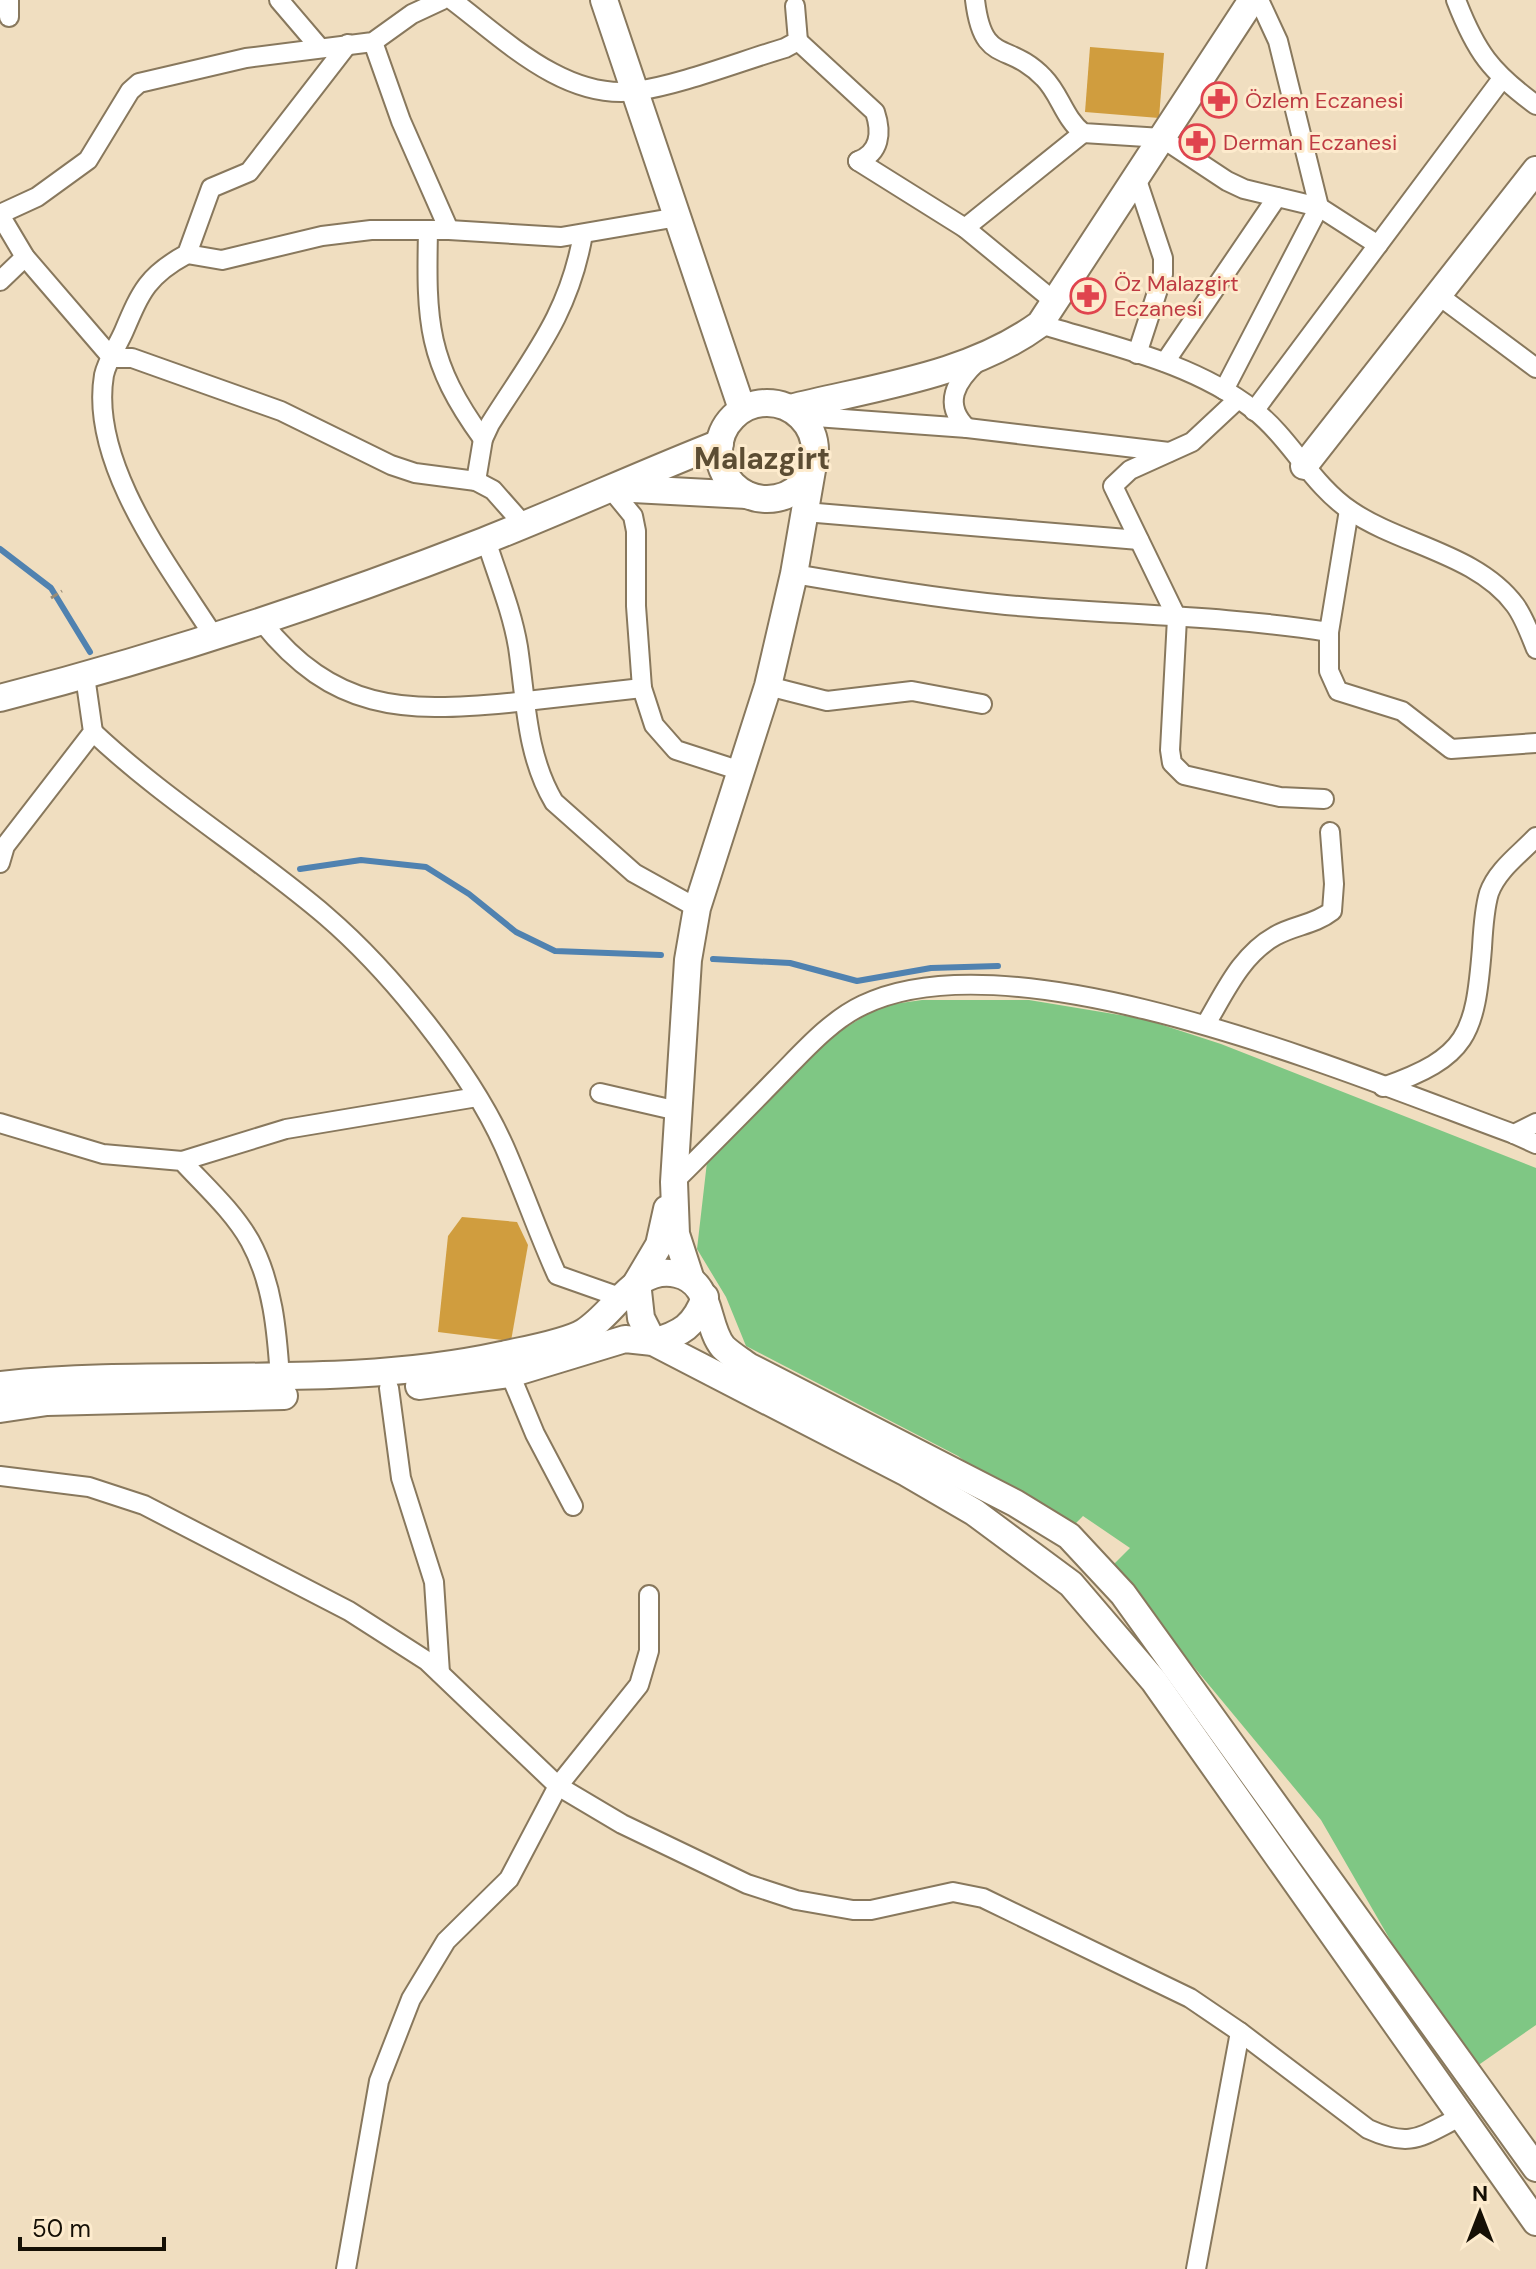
<svg xmlns="http://www.w3.org/2000/svg" width="1536" height="2269" font-family="'DM Sans',sans-serif">
<style>
.green{fill:#7fc784}
.lines{fill:none;stroke-linecap:round;stroke-linejoin:round}
.stream{stroke:#5082b0;stroke-width:6}
.building{fill:#d09d3e}
.street-casing{stroke:#88785d;stroke-width:22}
.secondary-casing{stroke:#88785d;stroke-width:30}
.path{stroke:#988b75;stroke-width:3;stroke-dasharray:8 4;stroke-linecap:butt}
.street{stroke:#fff;stroke-width:18}
.secondary{stroke:#fff;stroke-width:26}
.labels{text-anchor:middle;dominant-baseline:central;stroke-width:6;stroke-linejoin:round;paint-order:stroke}
.health-label{font-size:22px;fill:#be3a42;stroke:#fdebcd;text-anchor:start}
.district-label{font-size:30px;font-weight:bold;fill:#5c4d33;stroke:#fdebcd}
</style>
<rect width="100%" height="100%" fill="#f0dec0"/>
<polygon class="green" points="922,1000 1029,1000 1144,1019 1221,1044 1536,1168 1536,2025 1467,2073 1321,1820 1111,1567 1130,1548 1083,1516 1063,1536 958,1456 746,1346 726,1297 697,1249 707,1162 820,1044 880,1006"/>
<g class="lines">
<g class="stream">
<polyline points="0,549 51,588 90,652"/>
<polyline points="300,869 361,860 426,867 469,894 516,932 555,951 661,955"/>
<polyline points="713,959 790,963 857,981 931,968 998,966"/>
</g>
</g>
<g class="building">
<polygon points="1090,47 1164,53 1159,118 1085,112"/>
<polygon points="462,1217 517,1222 528,1245 511,1341 438,1332 448,1236"/>
</g>
<g class="lines">
<defs>
<g id="street">
<polyline points="9,0 9,17"/>
<polyline points="279,0 320,48"/>
<path d="M452 0C504 39 565 101 636 91 680 85 741 61 785 48L798 41 795 6"/>
<path d="M975 0C983 67 1008 40 1044 78 1060 94 1064 118 1083 133L1162 138 1227 181 1244 189 1319 207 1378 245"/>
<path d="M1456 0C1476 52 1491 72 1536 105"/>
<path d="M798 41 875 112C882 133 880 153 858 161"/>
<polyline points="373,42 401,121 449,230"/>
<polyline points="858,161 965,228 1055,302"/>
<polyline points="1136,177 1163,258 1163,274 1137,354"/>
<polyline points="0,214 37,197 88,160 130,91 139,83 246,58 373,42 412,14 442,0"/>
<polyline points="0,215 25,257 112,358 132,358 281,411 391,465 415,473 476,481 493,490 523,524"/>
<polyline points="965,228 1083,133"/>
<path d="M428 230C426 322 427 362 483 439"/>
<polyline points="187,254 222,260 322,236 371,230 449,230 561,237 678,217"/>
<polyline points="0,281 25,257"/>
<polyline points="1438,295 1536,368"/>
<path d="M1040 324C1114 347 1192 362 1254 410 1291 439 1312 485 1351 511 1401 545 1477 554 1515 605 1524 617 1530 634 1536 649"/>
<polyline points="1165,362 1277,197"/>
<polyline points="1224,390 1319,207 1278,41 1259,0"/>
<polyline points="1237,400 1192,442 1130,470 1113,486 1177,618 1170,750 1172,763 1184,775 1280,797 1324,799"/>
<polyline points="1254,411 1501,80"/>
<polyline points="802,416 967,428 1169,452"/>
<path d="M967 428C942 404 956 381 978 361"/>
<path d="M476 481 483 439 490 424C532 357 569 315 583 234"/>
<polyline points="610,488 633,516 636,531 636,606 642,688 654,725 676,750 741,771"/>
<polyline points="805,512 1139,540"/>
<path d="M486 540C497 575 512 611 518 647 526 700 526 755 554 802L634 873 697 908"/>
<path d="M794 574C865 586 935 598 1006 605 1114 615 1222 615 1329 632L1349 510"/>
<path d="M262 622C333 711 403 713 508 703 553 698 598 693 642 688"/>
<polyline points="1329,632 1329,671 1338,691 1402,711 1451,749 1536,743"/>
<path d="M213 635C168 565 89 463 104 375 107 361 118 345 124 331 141 291 148 275 187 254L211 188 249 172 348 44"/>
<polyline points="768,686 827,701 912,691 982,704"/>
<path d="M93 732C165 800 251 852 326 916 390 971 470 1070 504 1146 523 1189 538 1233 557 1275L628 1300"/>
<polyline points="0,863 5,846 93,732 85,676"/>
<path d="M1206 1024C1225 992 1241 955 1275 936 1294 925 1314 925 1332 911L1334 884 1330 832"/>
<path d="M1383 1087C1468 1057 1475 1035 1482 948 1483 930 1484 910 1489 893 1497 870 1520 854 1536 837"/>
<polyline points="600,1093 678,1111"/>
<path d="M0 1123 103 1154 182 1161C205 1186 233 1211 250 1241 273 1283 277 1332 280 1378"/>
<polyline points="1514,1134 1536,1144"/>
<polyline points="182,1161 286,1129 477,1097"/>
<path d="M674 1182C708 1148 742 1114 776 1079 802 1053 829 1021 863 1005 1016 931 1360 1078 1514 1134L1536 1123"/>
<polyline points="510,1374 535,1434 573,1506"/>
<polyline points="389,1388 401,1478 434,1582 440,1673"/>
<path d="M0 1476 89 1487 144 1505 349 1611 427 1661 558 1786 622 1824 747 1884 796 1900 853 1910H871L953 1892 983 1898 1190 1998 1240 2032 1368 2129C1412 2149 1421 2136 1462 2116"/>
<polyline points="346,2269 379,2081 411,1999 446,1941 509,1879 558,1786 639,1685 649,1651 649,1595"/>
<polyline points="1196,2269 1240,2032"/>
</g>
<g id="secondary">
<polyline points="604,0 742,409"/>
<circle cx="767" cy="451" r="48"/>
<path d="M790 408C874 387 969 376 1040 324L1252 0"/>
<polyline points="1304,466 1536,170"/>
<polyline points="614,488 747,495"/>
<path d="M0 698C164 656 327 602 484 541 563 510 641 474 720 443"/>
<path d="M667 1209 659 1245 637 1282 641 1318 653 1342C681 1334 695 1326 705 1297"/>
<polyline points="691,1280 676,1234 674,1182 688,960 697,908 768,686 794,574 812,470"/>
<path d="M0 1385C167 1367 337 1391 502 1355 524 1350 566 1343 584 1332 615 1313 636 1264 677 1274 713 1282 705 1326 723 1347 730 1354 740 1360 748 1366L1015 1503 1069 1536 1123 1594 1536 2168"/>
<polyline points="419,1386 510,1374 625,1339 653,1342 907,1473 974,1512 1071,1584 1154,1681 1536,2222"/>
<polyline points="0,1409 47,1402 284,1396"/>
</g>
</defs>
<use href="#street" class="street-casing"/>
<use href="#secondary" class="secondary-casing"/>
<polyline class="path" points="51,598 62,591"/>
<use href="#street" class="street"/>
<use href="#secondary" class="secondary"/>
</g>
<defs>
<symbol id="pharmacy-ring" viewBox="-11 -11 22 22"><circle r="9.5" fill="#fdebcd" stroke="#e0444e" stroke-width="1.5"/><path d="M-2-6h4v4h4v4h-4v4h-4v-4h-4v-4h4Z" fill="#e0444e"/></symbol>
</defs>
<g fill-rule="evenodd">
<use href="#pharmacy-ring" x="1199" y="80" width="40" height="40"/>
<use href="#pharmacy-ring" x="1177" y="122" width="40" height="40"/>
<use href="#pharmacy-ring" x="1068" y="276" width="40" height="40"/>
</g>
<g class="labels">
<g class="health-label">
<text x="1245" y="100">Özlem Eczanesi</text>
<text x="1223" y="142">Derman Eczanesi</text>
<text x="1114" y="283">Öz Malazgirt<tspan x="1114" dy="25">Eczanesi</tspan></text>
</g>
<g class="district-label">
<text x="762" y="458">Malazgirt</text>
</g>
</g>
<g transform="translate(1480 2213)" stroke="#fdebcd" stroke-width="6" paint-order="stroke">
<path d="M0-6L14 30L0 20L-14 30Z" fill="#150f05"/>
<text y="-12" font-size="22" font-weight="bold" text-anchor="middle" fill="#150f05">N</text>
</g>
<path d="M20 2237v12h144v-12" fill="none" stroke="#150f05" stroke-width="4"/>
<text x="32" y="2237" font-size="24" fill="#150f05" stroke="#fdebcd" stroke-width="6" paint-order="stroke">50 m</text>
</svg>
